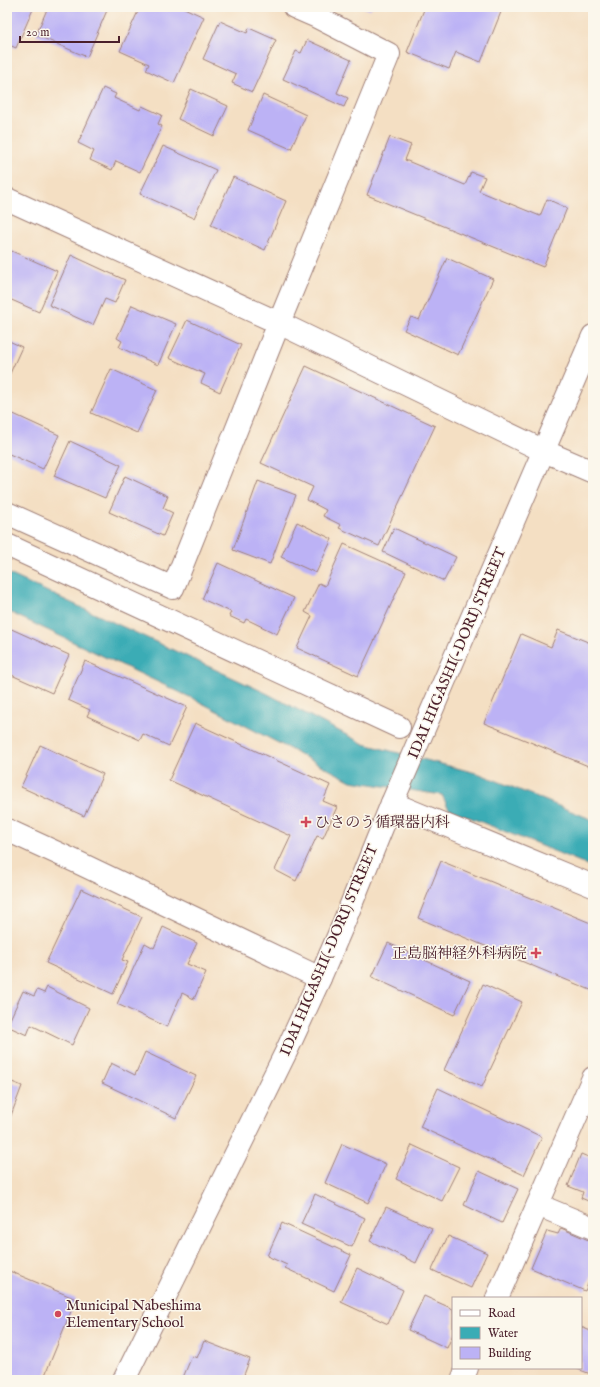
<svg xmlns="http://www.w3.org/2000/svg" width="600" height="1387" font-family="'IM FELL English','Noto Serif JP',serif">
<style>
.water{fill:#3aacb5;stroke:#426670}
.building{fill:#bcb2f5}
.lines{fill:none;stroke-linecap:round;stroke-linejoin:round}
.pedestrian-casing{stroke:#9f7f77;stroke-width:24}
.minor-casing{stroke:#9f7f77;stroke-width:24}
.tertiary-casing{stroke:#9f7f77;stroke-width:24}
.pedestrian{stroke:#fff;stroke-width:22}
.minor{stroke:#fff;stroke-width:22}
.tertiary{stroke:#fff;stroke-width:22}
.poi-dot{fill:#d1495b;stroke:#fbf7ec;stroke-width:1.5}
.labels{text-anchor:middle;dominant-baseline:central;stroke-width:3;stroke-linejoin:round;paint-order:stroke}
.street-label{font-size:15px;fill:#4a1f2b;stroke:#fbf7ec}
.poi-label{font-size:15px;fill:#4a1f2b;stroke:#fbf7ec;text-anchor:start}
</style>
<rect width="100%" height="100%" fill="#fbf7ec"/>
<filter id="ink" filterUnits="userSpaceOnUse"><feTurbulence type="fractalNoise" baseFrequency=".025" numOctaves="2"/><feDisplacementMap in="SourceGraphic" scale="8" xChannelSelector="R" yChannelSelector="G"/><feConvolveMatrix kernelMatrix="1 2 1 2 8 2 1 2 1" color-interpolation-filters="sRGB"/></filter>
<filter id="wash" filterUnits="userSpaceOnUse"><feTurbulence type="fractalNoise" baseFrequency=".012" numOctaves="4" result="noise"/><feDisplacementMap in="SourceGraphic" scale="16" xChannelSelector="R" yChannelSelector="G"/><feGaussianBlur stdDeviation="0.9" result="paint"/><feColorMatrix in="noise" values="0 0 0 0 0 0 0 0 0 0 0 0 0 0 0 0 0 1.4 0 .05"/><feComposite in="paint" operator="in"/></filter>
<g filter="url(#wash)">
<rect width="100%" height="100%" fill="#f4dfc3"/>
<polygon class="water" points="7,573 266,693 364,744 480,774 593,820 593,867 449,809 442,795 351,781 196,700 7,611"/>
<g id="blocks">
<g class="building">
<polygon points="7,7 34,7 16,48 7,44"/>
<polygon points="48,7 106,7 108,8 87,57 36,35"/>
<polygon points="140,7 182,7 204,17 174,83 146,70 149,64 120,51"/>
<polygon points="362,7 372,7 370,10"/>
<polygon points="425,7 503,7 481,62 456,52 449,69 407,52"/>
<polygon points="220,21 247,33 249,28 276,40 252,92 232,83 236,74 203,59"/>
<polygon points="307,40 351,60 337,93 348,98 344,107 283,79 296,51 301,53"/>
<polygon points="103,88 116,94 114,98 140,110 142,106 162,115 158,124 162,126 140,172 116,161 112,170 90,160 94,151 78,143"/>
<polygon points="191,89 228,106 214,136 178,119"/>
<polygon points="263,95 306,115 291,149 248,130"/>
<polygon points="390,137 411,145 405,160 465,185 471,172 485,177 479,191 540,216 547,199 567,208 543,267 367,195"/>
<polygon points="163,146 216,170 194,218 140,194"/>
<polygon points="233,177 286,201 265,250 211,225"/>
<polygon points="7,249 57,271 39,312 7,298"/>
<polygon points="71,255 125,280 115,303 105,299 93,325 49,305"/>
<polygon points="447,258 493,279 458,355 404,330 411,317 419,320"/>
<polygon points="132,305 176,324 158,365 119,347 122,341 117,338"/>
<polygon points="187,320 241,345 220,392 201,383 205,374 169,358"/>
<polygon points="7,340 22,347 7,380"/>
<polygon points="306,366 435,426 379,546 339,528 341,525 323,516 326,510 307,500 313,487 261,463"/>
<polygon points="111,369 157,390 137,433 91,413"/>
<polygon points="7,411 59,435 43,469 7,453"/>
<polygon points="70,441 121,465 105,498 54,476"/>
<polygon points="125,476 168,496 163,508 173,513 163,536 109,512"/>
<polygon points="258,481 296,495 270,564 233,550"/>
<polygon points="297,522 332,539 316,573 281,557"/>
<polygon points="394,528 456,557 444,581 383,552"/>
<polygon points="344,544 406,572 358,676 297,648 312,616 305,612 319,583 325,586"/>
<polygon points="218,563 294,598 277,634 246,619 244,623 229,616 231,612 202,599"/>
<polygon points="7,627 69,655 52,693 7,673"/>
<polygon points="558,630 593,644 593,768 484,723 521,634 551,647"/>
<polygon points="85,661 187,707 169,746 143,734 140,740 87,716 90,710 68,700"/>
<polygon points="195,723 330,785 323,801 337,807 323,838 317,836 296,881 275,870 291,836 169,780"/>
<polygon points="40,745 103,774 84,816 21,787"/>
<polygon points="441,861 593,924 593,991 418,918"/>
<polygon points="81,889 142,917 122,960 128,962 113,994 46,963"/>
<polygon points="163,927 197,943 187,964 206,972 194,999 182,993 167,1027 117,1004 145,943 154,948"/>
<polygon points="388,943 470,981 454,1015 372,977"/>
<polygon points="483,984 522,1002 482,1087 444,1070"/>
<polygon points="47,987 89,1008 72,1045 31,1025 27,1035 7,1026 23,991 34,996 37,990 44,993"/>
<polygon points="145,1052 196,1076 176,1118 102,1083 111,1063 135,1075"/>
<polygon points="7,1080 22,1086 7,1126"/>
<polygon points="438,1088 542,1137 524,1175 420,1127"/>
<polygon points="342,1144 386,1164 368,1203 325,1183"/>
<polygon points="412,1145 459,1167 442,1201 396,1179"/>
<polygon points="581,1154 593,1159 593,1203 581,1198 583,1192 568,1186"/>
<polygon points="479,1171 518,1189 502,1223 464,1205"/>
<polygon points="315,1194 365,1218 352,1247 301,1224"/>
<polygon points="386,1207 432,1228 416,1263 370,1241"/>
<polygon points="282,1223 351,1255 334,1291 285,1268 287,1265 267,1256"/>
<polygon points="561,1228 593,1242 593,1272 585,1291 531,1268 547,1231 558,1234"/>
<polygon points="448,1236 487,1253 471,1288 432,1270"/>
<polygon points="357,1268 403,1290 388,1324 341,1302"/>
<polygon points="7,1270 76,1299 43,1380 7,1380"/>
<polygon points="424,1296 453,1309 453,1334 447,1348 408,1330"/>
<polygon points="581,1327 593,1332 593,1375 575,1368 581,1368"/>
<polygon points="204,1341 250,1359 242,1380 182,1380 192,1356 197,1358"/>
</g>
</g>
</g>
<g filter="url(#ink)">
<use href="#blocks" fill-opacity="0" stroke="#9f7f77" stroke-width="1"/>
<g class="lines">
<defs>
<polyline id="pedestrian" points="7,545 399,727"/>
<g id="minor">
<polyline points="7,199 279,323 544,451 593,472"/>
<polyline points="7,513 173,588 279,323 389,54 317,17 294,7"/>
<polyline points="392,803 593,886"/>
<polyline points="7,830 79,863 320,978"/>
<polyline points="538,1205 593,1228"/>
<polyline points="497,1298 593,1078"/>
<polyline points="462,1380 467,1368"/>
</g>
<polyline id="tertiary" points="124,1380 286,1052 320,978 342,927 392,803 593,336"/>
</defs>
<use href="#pedestrian" class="pedestrian-casing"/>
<use href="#minor" class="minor-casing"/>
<use href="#tertiary" class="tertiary-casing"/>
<use href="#pedestrian" class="pedestrian"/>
<use href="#minor" class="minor"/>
<use href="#tertiary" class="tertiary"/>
</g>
</g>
<g class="poi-dot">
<path d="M304 816h4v4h4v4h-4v4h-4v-4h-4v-4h4z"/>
<path d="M534 947h4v4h4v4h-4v4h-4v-4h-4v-4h4z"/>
<circle cx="58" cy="1314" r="4"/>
</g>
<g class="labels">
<g class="street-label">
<text transform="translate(457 653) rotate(-67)">IDAI HIGASHI(-DORI) STREET</text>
<text transform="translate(329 950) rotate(-67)">IDAI HIGASHI(-DORI) STREET</text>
</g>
<g class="poi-label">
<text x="315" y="822">ひさのう循環器内科</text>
<text x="527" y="953" text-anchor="end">正島脳神経外科病院</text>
<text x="66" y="1305">Municipal Nabeshima<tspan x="66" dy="17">Elementary School</tspan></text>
</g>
</g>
<rect width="600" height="1387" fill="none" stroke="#fbf7ec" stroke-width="24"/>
<rect x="452" y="1297" width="130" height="72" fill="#fbf7ec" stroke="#b4a19f"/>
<rect x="460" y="1310" width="20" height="6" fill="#ffffff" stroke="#b4a19f"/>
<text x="488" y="1317" font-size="12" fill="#4a1f2b">Road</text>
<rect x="460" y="1327" width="20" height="12" fill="#3aacb5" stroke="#b4a19f"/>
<text x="488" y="1337" font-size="12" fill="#4a1f2b">Water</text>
<rect x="460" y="1347" width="20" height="12" fill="#bcb2f5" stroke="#b4a19f"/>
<text x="488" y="1357" font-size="12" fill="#4a1f2b">Building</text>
<path d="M20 36v6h99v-6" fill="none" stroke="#4a1f2b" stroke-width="2"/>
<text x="26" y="36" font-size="12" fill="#4a1f2b" stroke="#fbf7ec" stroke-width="3" paint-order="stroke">20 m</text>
</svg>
